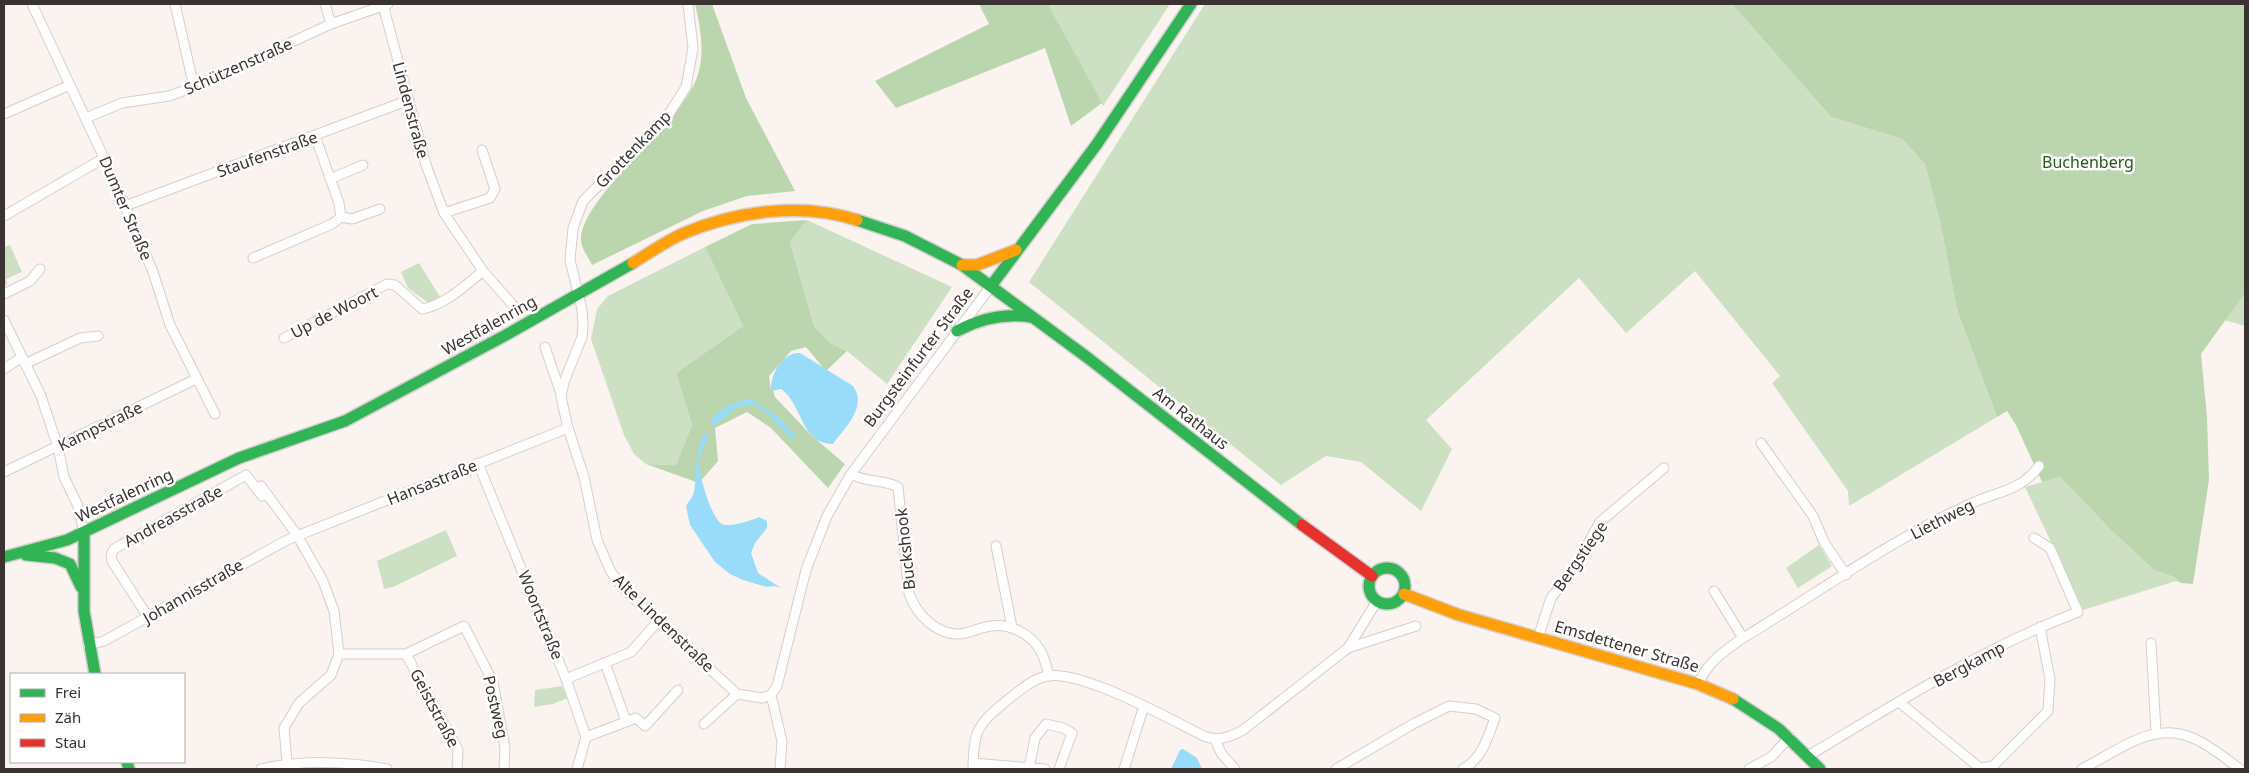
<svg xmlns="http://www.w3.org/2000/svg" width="2249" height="773" font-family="'Noto Sans',sans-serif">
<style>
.green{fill:#cde0c4}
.forest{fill:#bbd6af}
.water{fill:#98dcfa}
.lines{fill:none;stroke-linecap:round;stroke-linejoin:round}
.street-casing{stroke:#d5cfcc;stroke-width:11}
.fast-casing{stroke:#d5cfcc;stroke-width:14}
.slow-casing{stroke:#d5cfcc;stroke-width:14}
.jam-casing{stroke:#d5cfcc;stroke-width:14}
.street{stroke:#fefdfd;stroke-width:9}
.fast{stroke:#30b455;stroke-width:11}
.slow{stroke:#ff9f0a;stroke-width:11}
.jam{stroke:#e5322d;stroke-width:11}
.labels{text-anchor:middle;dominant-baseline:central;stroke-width:5;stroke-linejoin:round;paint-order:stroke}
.street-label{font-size:16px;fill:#3a3331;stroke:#fff}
.park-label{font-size:16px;fill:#265c19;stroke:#fff}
</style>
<rect width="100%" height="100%" fill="#faf3f0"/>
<g class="green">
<polygon points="1048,4 1170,4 1103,106"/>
<polygon points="1205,4 1732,4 1831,117 1902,139 1925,164 1940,221 1957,310 1997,417 1849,506 1848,491 1772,383 1780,376 1695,271 1626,333 1579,278 1426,420 1452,449 1421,511 1361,462 1326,456 1281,485 1029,282"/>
<polygon points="807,220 952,287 887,384 847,351 829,342 814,326 790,242"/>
<polygon points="10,245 22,272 6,279 7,284 4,286 4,247"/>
<polygon points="705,247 743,326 676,373 692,425 676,465 646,464 634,454 624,435 591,339 597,309 608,296"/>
<polygon points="419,263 440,297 430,304 408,288 401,272"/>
<polygon points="2245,293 2245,326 2224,320"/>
<polygon points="2060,477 2113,532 2154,570 2174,577 2181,583 2176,581 2083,610 2025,487"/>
<polygon points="446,530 457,556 393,587 384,589 377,561"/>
<polygon points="1819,545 1832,566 1798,588 1786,568"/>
<polygon points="562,686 567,698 553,704 534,707 535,690"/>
</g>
<g class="forest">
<path d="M695 4H712L746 98 795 191 747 196 703 211 592 265C589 258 581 248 581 240 581 198 674 129 695 82 706 59 701 28 695 4Z"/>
<polygon points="979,4 1048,4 1102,103 1071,126 1045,48 896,108 875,81 989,24"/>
<polygon points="1732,4 2245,4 2245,293 2201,354 2207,417 2209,480 2193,584 2181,583 2174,577 2154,570 2113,532 2060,477 2042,482 2016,425 2007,411 1997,417 1957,310 1940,221 1925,164 1902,139 1831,117"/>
<polygon points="807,220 790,242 814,326 829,342 847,351 826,371 806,347 791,351 769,376 771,391 773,390 775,397 811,435 845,464 828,488 771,428 747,412 715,428 718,461 699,483 646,464 676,465 692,425 676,373 743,326 705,247 752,224"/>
</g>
<g class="water">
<path d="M800 353 853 386C868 407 845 427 833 444 800 444 803 404 781 389L771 391C770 375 782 352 800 353Z"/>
<path d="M751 399 778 417 797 438 792 439 765 411 753 404 735 408 715 425 711 424C714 408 736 402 751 399Z"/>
<path d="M707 433 709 435C706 443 701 452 699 460 698 473 711 518 722 524 729 528 753 520 759 517L767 521V528L755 543 751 553 758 573 781 588 774 586 767 587 743 580 730 574 715 562 690 525 686 506C689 501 693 497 694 492 697 477 695 441 707 433Z"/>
<polygon points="1183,749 1197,758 1202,769 1171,769 1180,750"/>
</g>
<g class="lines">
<defs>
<g id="street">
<polyline points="32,4 104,158 153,272 170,325 215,414"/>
<polyline points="175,4 194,87"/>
<polyline points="325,4 331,24"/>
<polyline points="688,4 693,48 686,87 667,117 583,201 573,228 570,260 582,309 583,326 582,337 564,382 561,397 568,428 584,477 597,540 611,572 625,590 737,694 762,698 771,695"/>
<polyline points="383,5 426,165 444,213 483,271 518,311"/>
<polyline points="4,114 70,85"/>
<polyline points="86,118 122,103 169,96 194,87 331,24 388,4"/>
<polyline points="330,179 363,165"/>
<polyline points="125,206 409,100"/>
<polyline points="444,213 490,198 495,189 482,150"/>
<polyline points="4,216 104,158"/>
<polyline points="341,217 352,219 380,209"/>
<polyline points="253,258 332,224 341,217 339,203 315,136"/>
<polyline points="4,294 30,281 40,269"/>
<polyline points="4,320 41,396 58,447 64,477 78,506 84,533"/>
<path d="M284 338 387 284 395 285 422 309C445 305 466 285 483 271"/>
<polyline points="545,347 561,394"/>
<polyline points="25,364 80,338 98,336"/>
<polyline points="4,369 22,357"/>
<polyline points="1761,443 1813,516 1824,542 1846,575"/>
<polyline points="478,463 566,679 586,737 577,769"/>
<polyline points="4,472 196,379"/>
<path d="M851 474C866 483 883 479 898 487L909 593C916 614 936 635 960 634 970 633 981 627 991 626 1009 623 1031 634 1040 650 1045 658 1047 668 1049 676"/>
<polyline points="261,486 297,535 323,581 334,611 339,654 331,675 299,703 284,728 287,763"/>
<polyline points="996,546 1012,627"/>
<polyline points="1714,591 1743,638"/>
<polyline points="148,617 112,561 111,555 114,549 246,475 262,496"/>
<polyline points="1538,638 1551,598 1574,569 1600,522 1664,468"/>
<polyline points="2151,643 2156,732"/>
<polyline points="88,645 104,641 287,540 568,428"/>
<polyline points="1348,648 1416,626"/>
<polyline points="339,654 406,654 458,750 457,769"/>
<polyline points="406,654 464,626 493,682 505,748 504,769"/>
<polyline points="605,663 626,721"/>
<polyline points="566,679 631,652 659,620"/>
<path d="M1698 684C1708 662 1724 651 1743 638 1818 593 1890 540 1970 504 1997 491 2020 492 2039 466"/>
<polyline points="1899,702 1980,768 1993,766 2048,711 2050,679 2040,627"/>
<polyline points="704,724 737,694"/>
<polyline points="586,737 636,718 645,726 678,690"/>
<polyline points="1215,739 1221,753 1235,769"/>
<path d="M1808 756C1895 704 1983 648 2078 612L2050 548 2034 538"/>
<polyline points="973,763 1045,769"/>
<polyline points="1029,768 1035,738 1046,724 1063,728 1072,733 1059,769"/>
<path d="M261 769C301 760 348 761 387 769"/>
<polyline points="780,769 782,741 771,695 777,686 806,570 827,516 851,474 991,286"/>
<path d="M973 769C974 731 976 726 1005 702 1018 692 1032 679 1047 676 1083 670 1171 720 1206 737 1220 741 1230 737 1243 730L1348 648 1377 601"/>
<polyline points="1124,769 1144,706"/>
<path d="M1336 769 1413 724 1449 706 1476 709 1495 718C1488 737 1482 759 1463 769"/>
<polyline points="1749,769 1771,757 1790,737"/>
<path d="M2082 769C2118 751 2154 719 2195 739 2211 746 2226 759 2240 769"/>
</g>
<g id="fast">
<polyline points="857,220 905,236 962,265 1088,358 1302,525"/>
<polyline points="991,286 1097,144 1191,4"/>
<path d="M957 331C981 318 1004 313 1031 317"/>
<polyline points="84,533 84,611 95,674"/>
<polyline points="26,555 55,558 70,564 81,587"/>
<polyline points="4,557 67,540 239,458 345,421 506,335 633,263"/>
<circle cx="1387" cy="586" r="18"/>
<polyline points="1733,699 1779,729 1820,769"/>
<polyline points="127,762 129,769"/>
</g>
<g id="slow">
<path d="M633 263C649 253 665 242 682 234 736 211 801 202 857 220"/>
<polyline points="962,265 977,265 1016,250"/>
<polyline points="1404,594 1459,615 1698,684 1733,699"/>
</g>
<polyline id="jam" points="1302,525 1372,576"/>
</defs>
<use href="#street" class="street-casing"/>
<use href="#fast" class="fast-casing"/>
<use href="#slow" class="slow-casing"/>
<use href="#jam" class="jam-casing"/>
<use href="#street" class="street"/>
<use href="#fast" class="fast"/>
<use href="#slow" class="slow"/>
<use href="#jam" class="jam"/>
</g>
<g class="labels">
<g class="street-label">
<text transform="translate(238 66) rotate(-24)">Schützenstraße</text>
<text transform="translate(411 110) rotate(75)">Lindenstraße</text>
<text transform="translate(633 149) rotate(-46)">Grottenkamp</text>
<text transform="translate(267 154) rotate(-20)">Staufenstraße</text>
<text transform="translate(126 208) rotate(67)">Dumter Straße</text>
<text transform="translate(334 312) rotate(-27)">Up de Woort</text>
<text transform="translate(489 325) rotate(-29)">Westfalenring</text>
<text transform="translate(918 357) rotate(-53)">Burgsteinfurter Straße</text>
<text transform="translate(1191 418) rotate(38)">Am Rathaus</text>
<text transform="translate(100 426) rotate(-26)">Kampstraße</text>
<text transform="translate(432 482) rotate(-22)">Hansastraße</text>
<text transform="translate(124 495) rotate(-25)">Westfalenring</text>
<text transform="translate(173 516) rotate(-29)">Andreasstraße</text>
<text transform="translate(1942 519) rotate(-27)">Liethweg</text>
<text transform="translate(905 549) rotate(-96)">Buckshook</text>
<text transform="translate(1580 556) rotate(-55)">Bergstiege</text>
<text transform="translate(193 591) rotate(-30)">Johannisstraße</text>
<text transform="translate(541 615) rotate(68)">Woortstraße</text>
<text transform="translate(664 623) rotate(44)">Alte Lindenstraße</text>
<text transform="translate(1627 646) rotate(16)">Emsdettener Straße</text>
<text transform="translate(1969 664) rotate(-28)">Bergkamp</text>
<text transform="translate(496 707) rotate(77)">Postweg</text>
<text transform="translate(435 708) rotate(62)">Geiststraße</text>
</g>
<g class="park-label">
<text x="2088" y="162">Buchenberg</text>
</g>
</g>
<rect width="2249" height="773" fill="none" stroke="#3a3331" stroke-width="10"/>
<rect x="10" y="673" width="175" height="90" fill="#ffffff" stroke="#b0adad"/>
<rect x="20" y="689" width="25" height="8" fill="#30b455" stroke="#b0adad"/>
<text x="55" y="698" font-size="15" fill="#3a3331">Frei</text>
<rect x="20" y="714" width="25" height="8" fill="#ff9f0a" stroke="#b0adad"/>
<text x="55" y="723" font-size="15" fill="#3a3331">Zäh</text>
<rect x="20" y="739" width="25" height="8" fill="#e5322d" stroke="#b0adad"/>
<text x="55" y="748" font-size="15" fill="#3a3331">Stau</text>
</svg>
